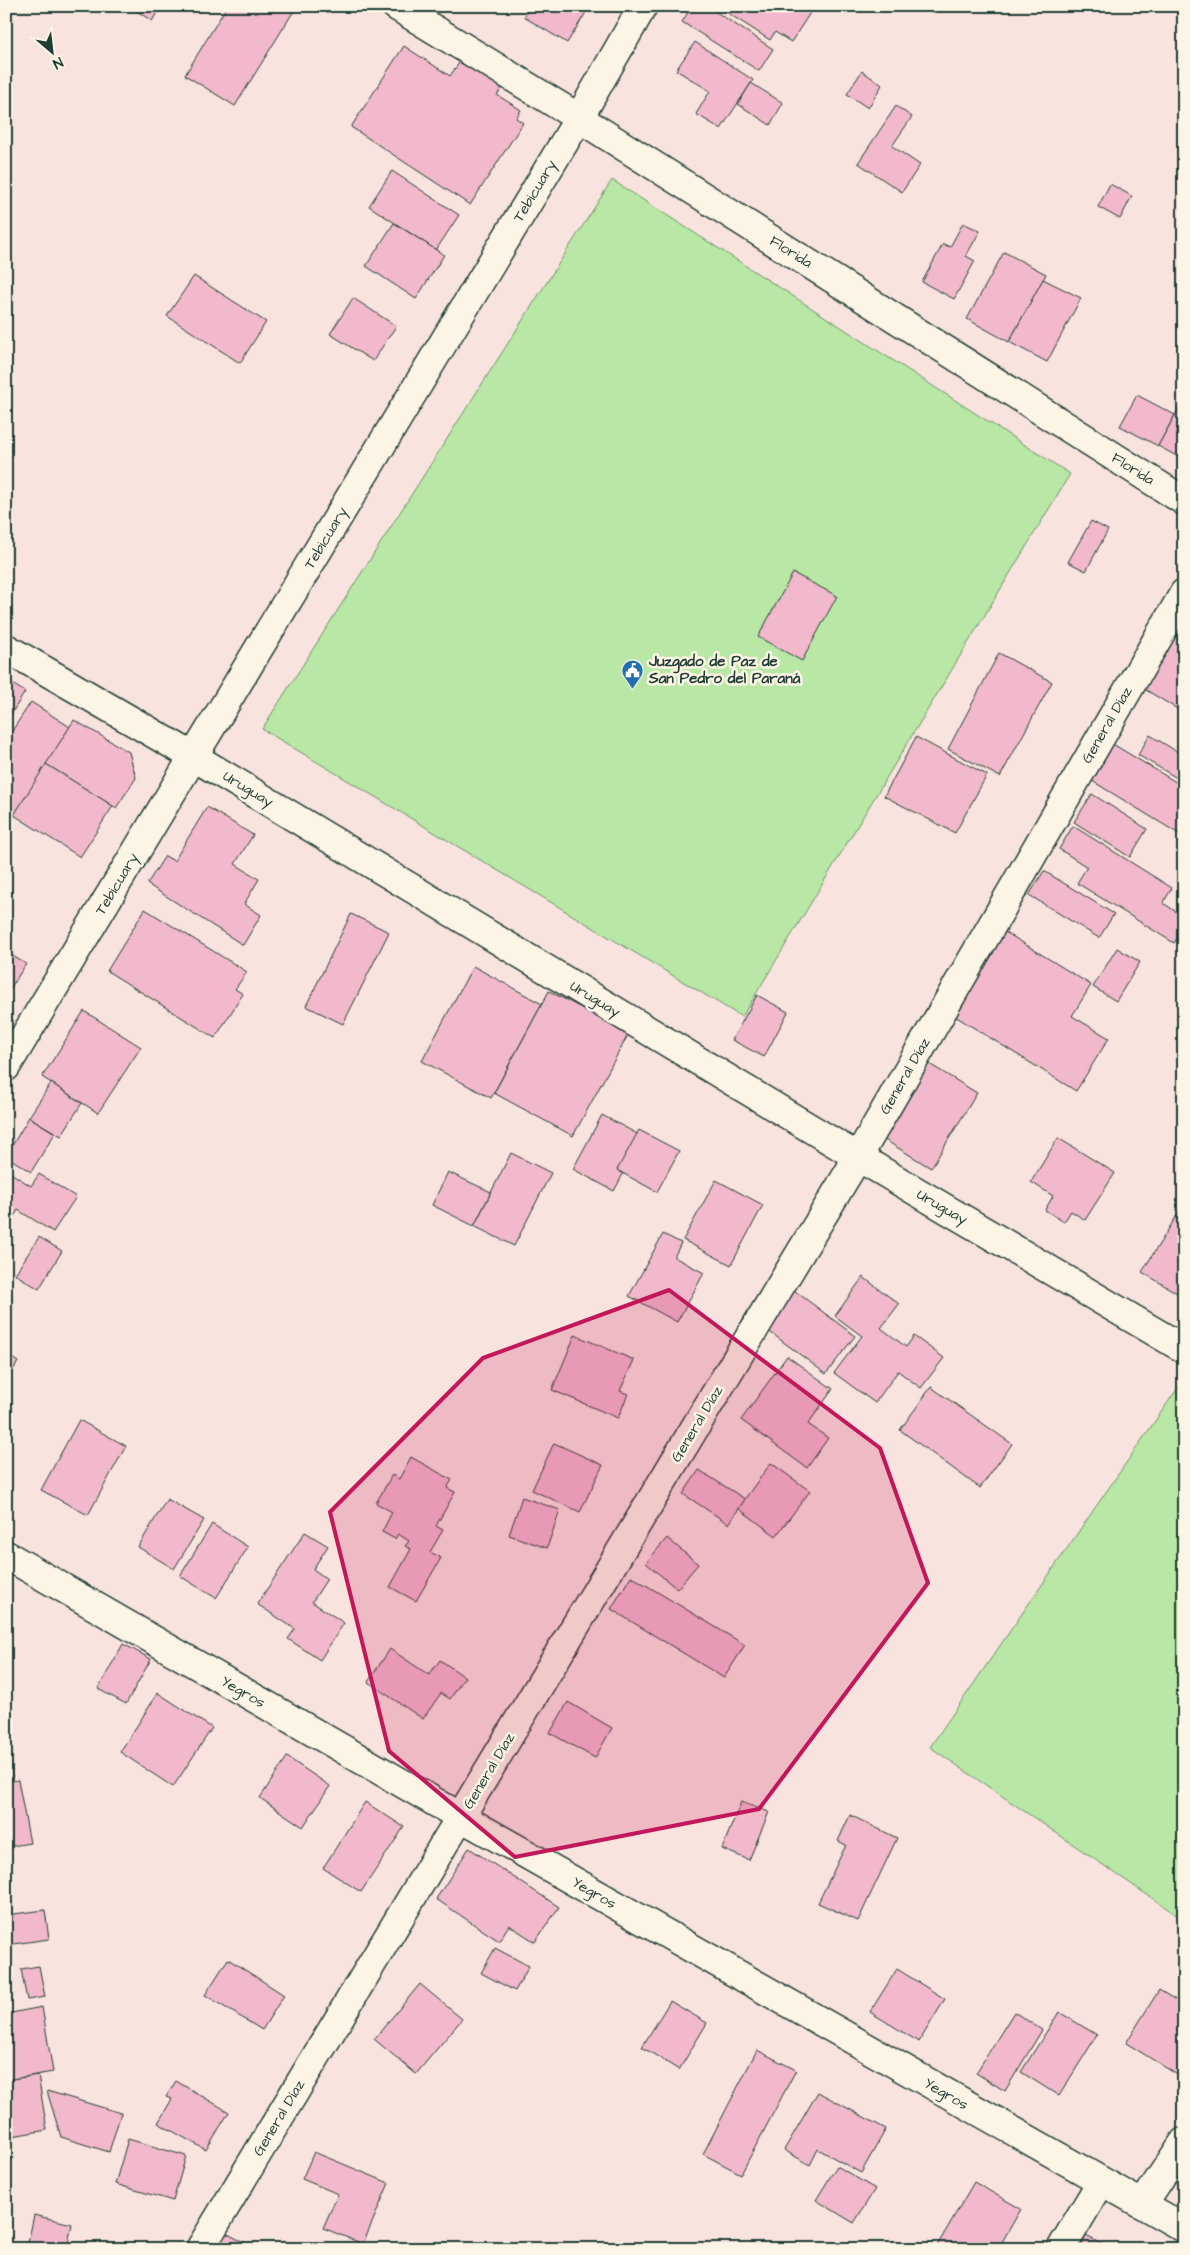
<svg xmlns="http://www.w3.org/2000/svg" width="1190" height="2255" font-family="'Architects Daughter',sans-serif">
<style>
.green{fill:#b9e7a5;stroke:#6c926c}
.building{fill:#f2b9cc;stroke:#1f3d34}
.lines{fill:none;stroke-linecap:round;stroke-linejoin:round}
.street-casing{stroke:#1f3d34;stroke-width:31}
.street{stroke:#fcf5e5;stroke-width:28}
.marked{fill:#c2185b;fill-opacity:0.2;stroke:#c2185b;stroke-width:4;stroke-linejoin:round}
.labels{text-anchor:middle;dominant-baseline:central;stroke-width:5;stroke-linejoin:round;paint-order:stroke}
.street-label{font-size:15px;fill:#1f3d34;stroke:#fcf5e5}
.poi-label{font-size:15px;font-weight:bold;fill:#1f3d34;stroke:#fcf5e5;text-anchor:start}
</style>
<rect width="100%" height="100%" fill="#f9e3de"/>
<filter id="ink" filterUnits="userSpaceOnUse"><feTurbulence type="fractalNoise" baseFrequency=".02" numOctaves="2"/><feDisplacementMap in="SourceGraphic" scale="10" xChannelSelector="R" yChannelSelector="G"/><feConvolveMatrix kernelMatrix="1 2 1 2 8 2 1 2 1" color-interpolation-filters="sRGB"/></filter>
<g filter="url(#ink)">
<g class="green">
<polygon points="612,180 1070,474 742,1017 262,729"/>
<polygon points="1184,1379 1184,1920 930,1747"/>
</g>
<g class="building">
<polygon points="129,6 161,6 152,21"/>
<polygon points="227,6 291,6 295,9 235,106 185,75"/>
<polygon points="531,6 590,6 567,43 524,17"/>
<polygon points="692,6 707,6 773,49 759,71 682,22"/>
<polygon points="722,6 800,6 810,13 791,42 775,32 770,40 720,8"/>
<polygon points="695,42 753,80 721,129 696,114 710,91 676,70"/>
<polygon points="404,46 450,76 461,60 503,87 497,95 521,110 516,118 523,123 470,205 351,127"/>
<polygon points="862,71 882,85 868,108 847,94"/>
<polygon points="751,83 783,103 770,125 738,104"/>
<polygon points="896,106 912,117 892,146 920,165 902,192 858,163"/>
<polygon points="392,171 459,215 436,250 369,206"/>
<polygon points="1110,184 1132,196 1120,219 1098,207"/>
<polygon points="394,223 444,255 416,299 366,266"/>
<polygon points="963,223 980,231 966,256 975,261 954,299 922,282 943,244 950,247"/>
<polygon points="1004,252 1046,274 1009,342 967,319"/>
<polygon points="194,276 266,322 240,363 167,316"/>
<polygon points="1043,279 1081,298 1047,362 1009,342"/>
<polygon points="353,298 396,326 373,361 330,334"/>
<polygon points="1137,395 1175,415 1158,446 1120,426"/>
<polygon points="1184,399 1184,460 1158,446"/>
<polygon points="1091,521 1108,530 1086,571 1068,562"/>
<polygon points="793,573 837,596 802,661 758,637"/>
<polygon points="1184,618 1184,713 1141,687"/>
<polygon points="999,653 1052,682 1000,777 948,749"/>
<polygon points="6,680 25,692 6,722"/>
<polygon points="31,702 70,727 11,821 6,818 6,740"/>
<polygon points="74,720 129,752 136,778 116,808 46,764"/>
<polygon points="1150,735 1184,756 1184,767 1177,778 1138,755"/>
<polygon points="916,737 987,775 955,833 884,796"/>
<polygon points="1111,743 1184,787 1184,837 1089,779"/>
<polygon points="46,764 113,806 80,857 14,815"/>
<polygon points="1092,794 1147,829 1130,857 1074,822"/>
<polygon points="207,807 253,835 235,864 259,879 244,904 261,915 243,945 147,884 165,856 174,861"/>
<polygon points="1073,826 1172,888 1163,903 1184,917 1184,927 1174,943 1077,883 1087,867 1059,849"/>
<polygon points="1044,871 1114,914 1099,938 1029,895"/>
<polygon points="145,909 247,972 235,989 243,994 215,1038 107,971"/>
<polygon points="351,914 389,932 343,1024 306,1006"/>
<polygon points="1002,930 1091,985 1072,1016 1109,1038 1076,1091 950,1013"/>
<polygon points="1117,948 1140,962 1116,1001 1093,987"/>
<polygon points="6,952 26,964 6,995"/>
<polygon points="473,966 542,1004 491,1098 422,1061"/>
<polygon points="549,991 629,1033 573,1136 494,1093"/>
<polygon points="757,995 788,1012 764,1057 732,1040"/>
<polygon points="84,1011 141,1047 98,1113 42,1077"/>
<polygon points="926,1062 977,1093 931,1168 880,1137"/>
<polygon points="51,1083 82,1103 61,1136 29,1117"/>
<polygon points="602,1115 643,1137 614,1191 573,1169"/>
<polygon points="29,1117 55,1133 31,1172 6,1156"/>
<polygon points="639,1130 679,1151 657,1192 617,1170"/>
<polygon points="1058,1138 1115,1173 1085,1220 1071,1211 1064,1222 1045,1210 1053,1196 1031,1182"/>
<polygon points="511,1153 551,1173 514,1246 474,1226"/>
<polygon points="6,1170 31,1186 39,1174 76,1197 53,1232 18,1210 6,1229"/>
<polygon points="448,1172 491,1192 474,1226 432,1205"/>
<polygon points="716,1180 763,1205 731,1265 683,1240"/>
<polygon points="1184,1204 1184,1283 1177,1293 1142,1272"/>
<polygon points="663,1234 681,1243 674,1257 704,1273 677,1322 629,1296"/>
<polygon points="39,1237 62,1251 39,1289 15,1274"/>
<polygon points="863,1277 899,1304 881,1328 906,1347 914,1336 944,1358 921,1388 898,1371 875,1403 834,1373 862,1336 835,1316"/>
<polygon points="791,1288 855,1336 826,1374 762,1326"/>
<polygon points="575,1335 634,1360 620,1391 628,1394 618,1418 552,1390"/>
<polygon points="6,1354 18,1362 6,1381"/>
<polygon points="787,1356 833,1389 808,1424 828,1438 807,1468 741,1420"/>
<polygon points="931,1387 1012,1444 980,1488 900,1430"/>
<polygon points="79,1420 126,1446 88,1515 41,1490"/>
<polygon points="554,1443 603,1465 580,1512 532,1490"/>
<polygon points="411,1457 452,1480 447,1488 455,1492 436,1526 443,1530 430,1552 441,1558 416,1601 390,1587 411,1549 405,1546 409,1541 398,1534 395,1539 382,1532 392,1512 376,1503 392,1475 399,1479"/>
<polygon points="771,1463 810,1491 776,1536 738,1508"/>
<polygon points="699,1470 745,1499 729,1524 683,1494"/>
<polygon points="522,1497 560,1510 547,1548 509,1535"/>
<polygon points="167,1499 204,1520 174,1569 138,1547"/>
<polygon points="212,1524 248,1547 216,1598 180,1576"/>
<polygon points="305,1532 328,1546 313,1569 327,1579 312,1602 344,1623 320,1660 288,1639 295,1629 257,1604"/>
<polygon points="667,1538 698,1564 677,1589 646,1563"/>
<polygon points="631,1576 745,1645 724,1678 611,1609"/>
<polygon points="123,1644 151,1659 126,1704 98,1689"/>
<polygon points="390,1649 429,1675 440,1660 465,1677 450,1699 441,1693 423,1719 368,1682"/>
<polygon points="158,1693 212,1728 173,1787 120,1752"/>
<polygon points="568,1702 612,1728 595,1758 550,1733"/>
<polygon points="6,1742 13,1781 6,1782"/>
<polygon points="287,1757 330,1786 303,1827 260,1798"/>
<polygon points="18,1780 30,1843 6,1847 6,1782"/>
<polygon points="365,1802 404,1827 361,1892 323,1868"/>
<polygon points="741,1802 769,1812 749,1860 722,1849"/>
<polygon points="850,1815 897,1838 858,1921 818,1903 846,1845 838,1841"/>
<polygon points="469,1848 559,1907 535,1942 509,1925 499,1941 436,1899"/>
<polygon points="45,1910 49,1939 6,1945 6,1915"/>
<polygon points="495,1948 529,1966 515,1991 481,1973"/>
<polygon points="228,1959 284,1995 262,2030 205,1995"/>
<polygon points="39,1966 45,1997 27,2000 21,1969"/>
<polygon points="897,1969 945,1999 919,2042 870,2012"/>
<polygon points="420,1984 462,2019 416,2074 374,2039"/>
<polygon points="1159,1990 1184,2005 1184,2079 1126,2043"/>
<polygon points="670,2001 707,2023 679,2070 642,2047"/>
<polygon points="42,2007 53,2072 6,2080 6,2014"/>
<polygon points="1014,2012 1042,2030 1005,2091 976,2073"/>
<polygon points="1059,2012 1097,2035 1059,2096 1021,2072"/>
<polygon points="757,2050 796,2070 741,2174 703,2154"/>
<polygon points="38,2075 47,2130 6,2137 6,2080"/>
<polygon points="176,2081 229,2112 206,2150 158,2123 172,2099 166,2097"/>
<polygon points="47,2091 121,2113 109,2152 61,2137"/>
<polygon points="818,2092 886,2129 861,2173 818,2149 810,2165 784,2150"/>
<polygon points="128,2139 186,2156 173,2201 115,2184"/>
<polygon points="314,2152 389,2183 363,2244 323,2228 338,2194 302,2179"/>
<polygon points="837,2166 875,2189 854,2223 816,2200"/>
<polygon points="974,2182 1021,2209 998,2249 941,2249 937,2246"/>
<polygon points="34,2215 72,2224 67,2249 27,2248"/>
<polygon points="224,2232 256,2249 215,2249"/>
<polygon points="1086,2236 1111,2249 1080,2249"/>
</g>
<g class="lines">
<defs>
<g id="street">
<polyline points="396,6 579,118 1184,501"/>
<polyline points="6,648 194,757 858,1157 1184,1349"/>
<polyline points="6,1067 579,118 643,6"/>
<polyline points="6,1555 461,1817 1184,2228"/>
<polyline points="1143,2204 1184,2142"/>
<polyline points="200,2249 858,1157 1184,593"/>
<polyline points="1061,2249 1101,2182"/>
</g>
</defs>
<use href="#street" class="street-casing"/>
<use href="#street" class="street"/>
</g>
</g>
<path class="marked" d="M669 1290 880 1448 928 1583 759 1809 515 1857 389 1751 330 1512 483 1358Z"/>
<defs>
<symbol id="civic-pin" viewBox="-11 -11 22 30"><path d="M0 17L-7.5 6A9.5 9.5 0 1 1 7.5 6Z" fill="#1f6fb2" stroke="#fcf5e5"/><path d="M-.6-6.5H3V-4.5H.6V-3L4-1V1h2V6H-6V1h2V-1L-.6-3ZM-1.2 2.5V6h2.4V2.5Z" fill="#fff"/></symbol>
</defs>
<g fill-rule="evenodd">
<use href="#civic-pin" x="620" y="658" width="25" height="34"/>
</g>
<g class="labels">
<g class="street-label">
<text transform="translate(535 191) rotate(-59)">Tebicuary</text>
<text transform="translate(791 252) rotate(32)">Florida</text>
<text transform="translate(1133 469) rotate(32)">Florida</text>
<text transform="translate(326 538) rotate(-59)">Tebicuary</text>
<text transform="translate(1107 725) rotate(-60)">General Díaz</text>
<text transform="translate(248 789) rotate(31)">Uruguay</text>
<text transform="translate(117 884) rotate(-59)">Tebicuary</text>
<text transform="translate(595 999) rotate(31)">Uruguay</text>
<text transform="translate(905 1076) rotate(-60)">General Díaz</text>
<text transform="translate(942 1207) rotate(30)">Uruguay</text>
<text transform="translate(697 1424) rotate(-59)">General Díaz</text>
<text transform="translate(243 1692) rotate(30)">Yegros</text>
<text transform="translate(489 1771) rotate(-59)">General Díaz</text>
<text transform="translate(594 1893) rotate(30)">Yegros</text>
<text transform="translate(946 2094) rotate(30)">Yegros</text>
<text transform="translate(279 2118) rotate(-59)">General Díaz</text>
</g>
<g class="poi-label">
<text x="649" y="661">Juzgado de Paz de<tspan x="649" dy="17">San Pedro del Paraná</tspan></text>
</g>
</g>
<rect width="1190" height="2255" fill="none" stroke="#fcf5e5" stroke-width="25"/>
<rect x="12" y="12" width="1165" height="2230" fill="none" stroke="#1f3d34" stroke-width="2" filter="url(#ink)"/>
<g transform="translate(52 52) rotate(152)" stroke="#fcf5e5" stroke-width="4" paint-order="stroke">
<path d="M0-4L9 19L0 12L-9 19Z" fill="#1f3d34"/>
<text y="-8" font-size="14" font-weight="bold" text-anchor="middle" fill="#1f3d34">N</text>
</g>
</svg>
